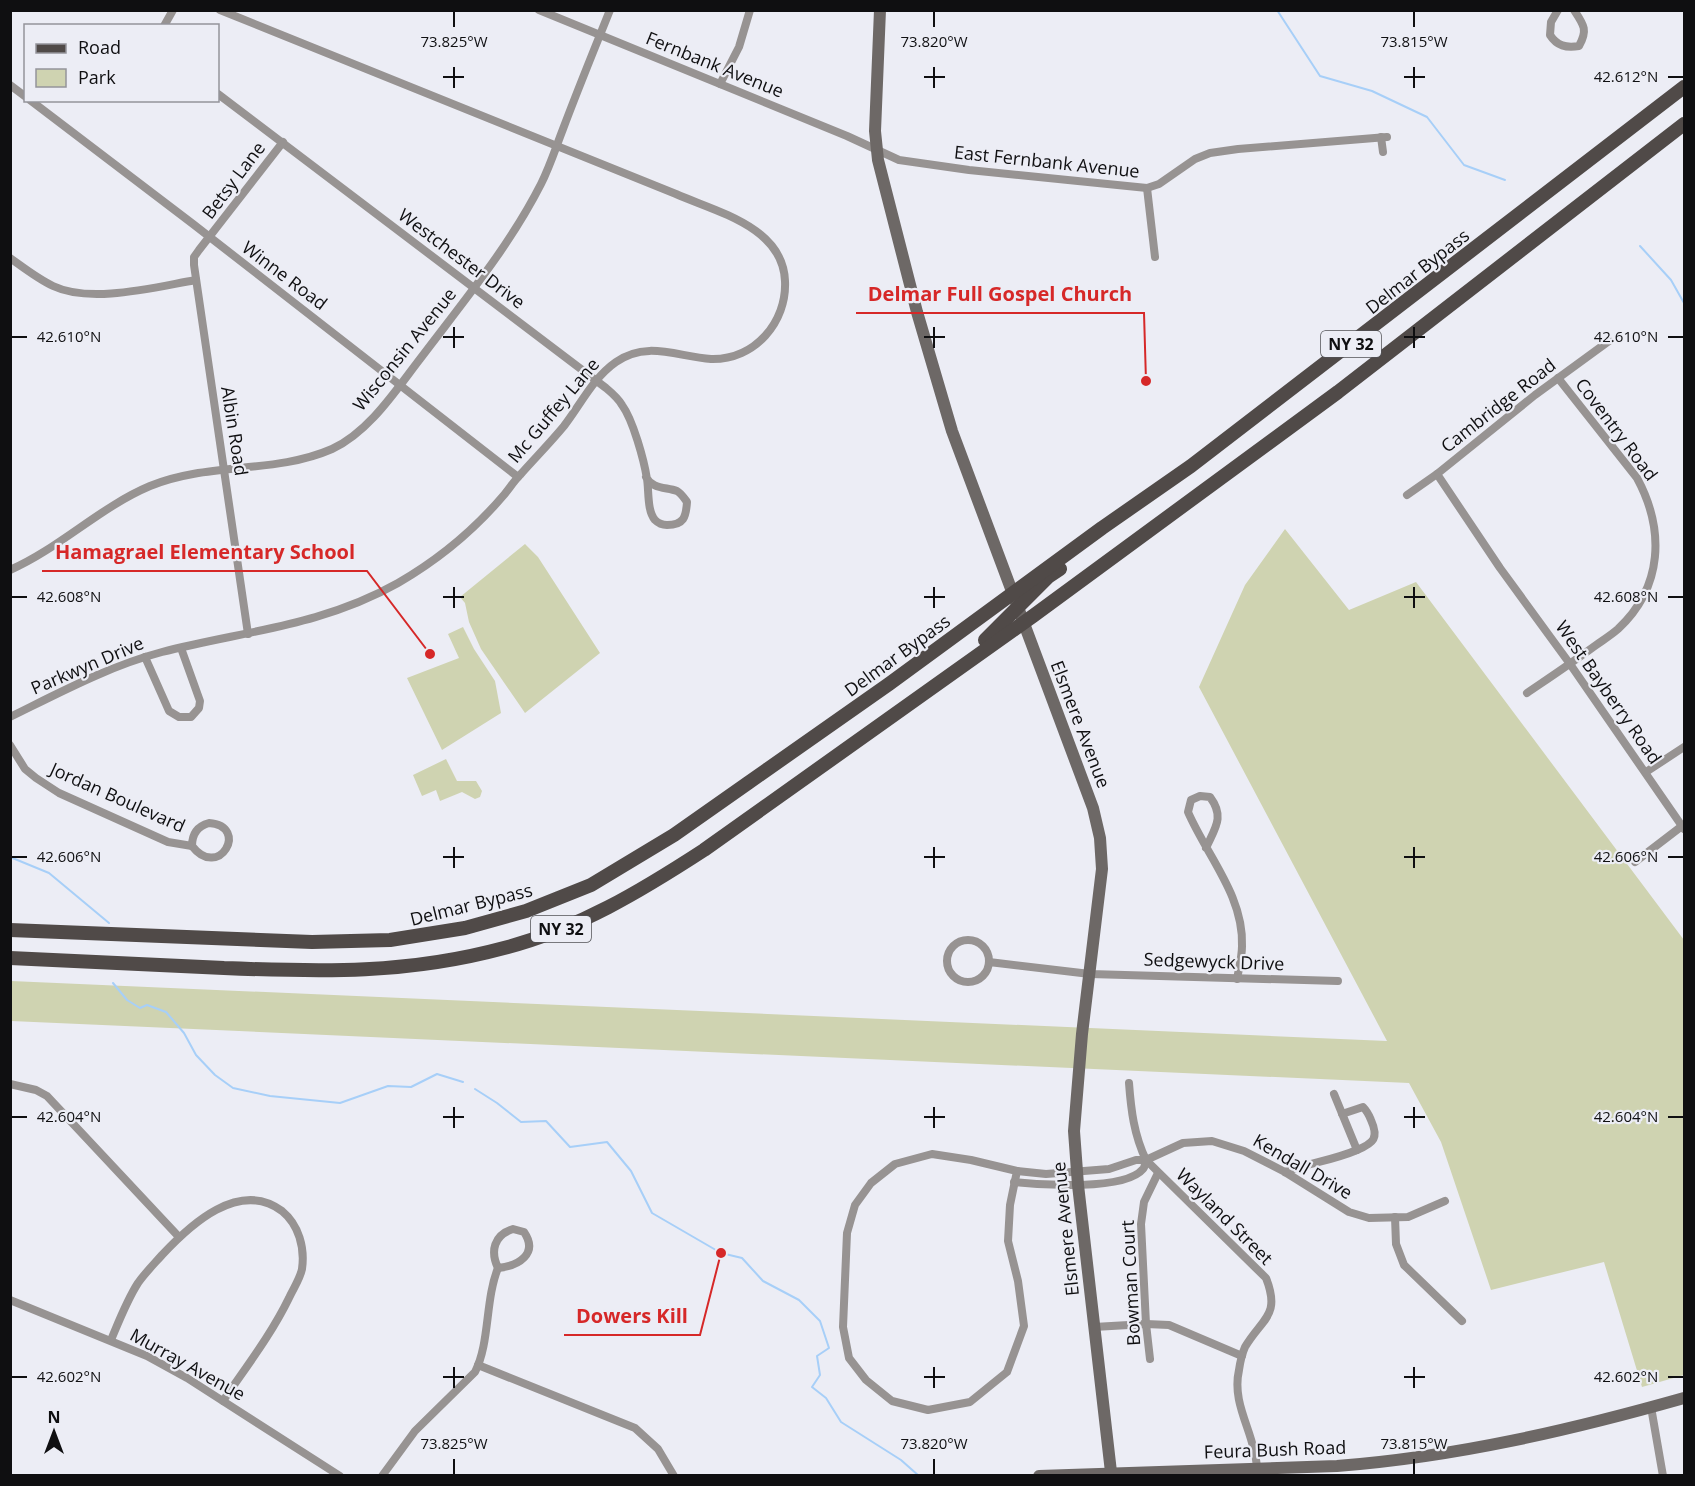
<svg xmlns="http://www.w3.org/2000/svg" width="1695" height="1486" font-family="'Open Sans',sans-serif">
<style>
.green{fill:#cfd3b1}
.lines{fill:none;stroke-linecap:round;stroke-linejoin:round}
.stream{stroke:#a7cff8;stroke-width:2}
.minor{stroke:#979392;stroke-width:8}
.secondary{stroke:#6d6866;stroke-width:12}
.primary{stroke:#504a48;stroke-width:14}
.ticks{fill:none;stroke:#0f0f11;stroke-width:2}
.labels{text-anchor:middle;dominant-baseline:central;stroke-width:4.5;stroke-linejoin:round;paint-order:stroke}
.shield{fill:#ecedf5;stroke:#515255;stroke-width:1.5}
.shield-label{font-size:16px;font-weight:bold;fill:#0f0f11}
.street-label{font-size:18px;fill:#0f0f11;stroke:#ecedf5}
.ticks-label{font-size:15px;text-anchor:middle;fill:#0f0f11;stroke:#ecedf5;stroke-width:4.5;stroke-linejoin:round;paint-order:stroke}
.leader{fill:none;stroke:#d62828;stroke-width:2}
.callout-dot{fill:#d62828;stroke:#ecedf5;stroke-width:2}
.callout-label{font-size:20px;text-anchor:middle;font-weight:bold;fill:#d62828;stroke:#ecedf5;stroke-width:4.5;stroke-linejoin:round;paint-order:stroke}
</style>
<rect width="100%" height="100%" fill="#ecedf5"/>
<g class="green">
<polygon points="1285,529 1349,610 1416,582 1684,940 1684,1375 1642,1387 1604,1262 1491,1290 1441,1142 1409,1083 11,1021 11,981 1387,1041 1199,687 1245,585"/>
<polygon points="525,544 538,557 600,653 525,713 481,649 469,622 465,603 460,597"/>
<polygon points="463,627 474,649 495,681 501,713 442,750 407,678 459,658 448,634"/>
<polygon points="446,759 457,781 476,781 482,791 480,797 475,799 462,792 440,801 436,790 422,796 413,775"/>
</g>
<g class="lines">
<g class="stream">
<polyline points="1277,10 1320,76 1372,91 1427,117 1464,165 1505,180"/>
<polyline points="1640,246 1671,280 1684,303"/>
<polyline points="10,857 49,873 109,923"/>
<polyline points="113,983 127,1000 140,1008 147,1005 166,1012 184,1033 196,1055 215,1075 233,1088 270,1096 340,1103 388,1086 411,1087 437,1074 463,1082"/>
<polyline points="475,1089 497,1103 521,1122 546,1121 570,1147 607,1142 631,1171 652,1213 721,1253 742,1258 763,1281 799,1300 820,1321 829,1348 817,1356 820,1375 812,1387 826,1398 841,1422 901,1460 919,1476"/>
</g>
<g class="minor">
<polyline points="539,10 847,136 899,160 969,170 1147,188 1159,184 1195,159 1210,153 1238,149 1387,137"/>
<path d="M1558 10 1551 22 1550 35C1557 46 1566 48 1579 46 1588 30 1584 25 1574 10"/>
<polyline points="164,26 173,10"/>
<polyline points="720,84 739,47 750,10"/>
<polyline points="10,85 26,97"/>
<path d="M218 94 606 388C612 393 618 398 622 405 633 420 644 460 647 479 649 491 647 511 655 520 658 523 663 525 667 525 684 525 686 517 687 502 684 498 681 493 677 491 666 487 652 489 646 477"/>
<polyline points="30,100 193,224 518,477"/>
<polyline points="1381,137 1383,152"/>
<polyline points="1147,188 1155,257"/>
<path d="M10 258C24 268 38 279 53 286 91 304 155 287 196 280"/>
<polyline points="1437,474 1500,568 1570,664 1684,829"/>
<polyline points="1407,495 1437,474 1535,395 1609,341"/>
<path d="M10 570C60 548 100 507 150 486 208 462 275 474 332 449 369 432 396 390 420 359 463 302 509 247 541 184 550 166 556 147 563 129 578 89 594 50 610 10"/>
<polyline points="248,634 194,265 194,257 199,250 283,142"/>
<polyline points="145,657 169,711 179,717 191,717 199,708 200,701 181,648"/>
<path d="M1527 693C1549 678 1570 664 1592 648 1600 642 1610 636 1618 629 1663 587 1665 530 1637 478L1558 378"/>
<path d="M10 717C59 693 109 666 162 652 244 631 322 626 398 583 436 561 474 530 503 496 509 489 514 481 520 475 535 458 550 443 564 426 581 404 593 378 616 362 647 340 678 357 711 359 755 360 787 322 785 281 783 227 717 212 676 194L220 10"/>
<polyline points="10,745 25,769 36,778 59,793 168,842 192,846"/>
<polyline points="1646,772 1684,747"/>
<path d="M209 823C250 826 219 881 192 846 192 834 198 826 209 823Z"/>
<path d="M1206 848C1215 828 1225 817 1210 797L1200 796 1191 800 1188 812C1207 856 1244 896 1242 946 1242 957 1239 968 1237 979"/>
<polyline points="1635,862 1682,826"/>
<circle cx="968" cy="961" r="21"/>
<polyline points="989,962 1090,974 1338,981"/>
<path d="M1129 1083C1131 1110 1134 1135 1146 1160L1266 1278C1281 1316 1262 1318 1245 1347 1242 1354 1240 1363 1239 1370 1231 1405 1255 1433 1257 1468"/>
<polyline points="10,1084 36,1090 47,1096 179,1237"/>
<path d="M1342 1114 1363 1107C1367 1111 1369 1115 1371 1120 1379 1138 1374 1143 1357 1150"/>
<polygon points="932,1154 971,1160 1017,1171 1010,1205 1008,1241 1018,1281 1024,1326 1007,1372 970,1402 928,1410 892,1401 866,1380 849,1358 843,1327 847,1233 855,1205 871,1183 895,1164"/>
<polyline points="1017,1171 1046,1174 1109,1169 1136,1160 1146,1160 1183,1143 1212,1141 1244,1151 1285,1172 1349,1212 1369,1218 1408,1217 1445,1201"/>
<path d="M1285 1172C1309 1163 1334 1160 1357 1150L1334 1094"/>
<path d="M1014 1182C1040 1185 1125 1191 1143 1169 1145 1167 1145 1163 1146 1160"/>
<polyline points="1395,1217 1396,1244 1404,1265 1462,1321"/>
<path d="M513 1229 524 1232C539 1254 518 1266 498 1268 490 1251 494 1235 513 1229Z"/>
<polyline points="10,1300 147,1356 187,1378 340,1476"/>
<polyline points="1094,1327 1146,1324 1169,1325 1242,1356"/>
<path d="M111 1340C119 1321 127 1300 138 1283 145 1273 154 1264 162 1255 190 1225 239 1179 282 1211 299 1225 305 1248 302 1269 300 1279 293 1289 289 1298 271 1335 246 1367 223 1401"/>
<polyline points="1150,1359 1146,1324 1141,1224 1144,1202 1158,1173"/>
<polyline points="478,1365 635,1428 658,1449 674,1476"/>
<polyline points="1651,1407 1663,1476"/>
<path d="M382 1476 415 1431 475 1372C490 1343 485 1300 498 1268"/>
</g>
<g class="secondary">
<polyline points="880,10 875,131 878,160 917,312 952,431 1093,808 1100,838 1102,869 1082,1034 1074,1131 1078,1185 1111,1472"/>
<path d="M1039 1476 1337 1466C1455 1457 1571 1430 1684 1398"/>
</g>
<g class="primary">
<polyline points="985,640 1048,577 1060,569"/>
<polyline points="10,930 312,942 390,940 465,928 526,911 591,885 674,835 748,783 889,684 1102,528 1191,466 1684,87"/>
<path d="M10 958C82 962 153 965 224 968 323 972 408 974 504 948 578 929 641 891 704 850L1033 616 1338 392 1684 124"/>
</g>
</g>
<path class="ticks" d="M454 12V27M934 12V27M1414 12V27M454 67V88M934 67V88M1414 67V88M443 77H464M924 77H945M1404 77H1425M1668 77H1683M454 327V348M934 327V348M1414 327V348M12 337H27M443 337H464M924 337H945M1404 337H1425M1668 337H1683M454 587V608M934 587V608M1414 587V608M12 597H27M443 597H464M924 597H945M1404 597H1425M1668 597H1683M454 847V868M934 847V868M1414 847V868M12 857H27M443 857H464M924 857H945M1404 857H1425M1668 857H1683M454 1107V1128M934 1107V1128M1414 1107V1128M12 1117H27M443 1117H464M924 1117H945M1404 1117H1425M1668 1117H1683M454 1367V1388M934 1367V1388M1414 1367V1388M12 1377H27M443 1377H464M924 1377H945M1404 1377H1425M1668 1377H1683M454 1459V1474M934 1459V1474M1414 1459V1474"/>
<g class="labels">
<g class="shield">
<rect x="1321" y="331" width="60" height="26" rx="4.5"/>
<rect x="531" y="916" width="60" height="26" rx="4.5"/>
</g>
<g class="shield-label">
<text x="1351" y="344">NY 32</text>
<text x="561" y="929">NY 32</text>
</g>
<g class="street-label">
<text transform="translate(715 64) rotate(22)">Fernbank Avenue</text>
<text transform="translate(1047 161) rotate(6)">East Fernbank Avenue</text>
<text transform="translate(233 180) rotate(-53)">Betsy Lane</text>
<text transform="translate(462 258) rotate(37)">Westchester Drive</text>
<text transform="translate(1417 271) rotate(-38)">Delmar Bypass</text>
<text transform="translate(285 275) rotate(37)">Winne Road</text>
<text transform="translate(404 349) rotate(-51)">Wisconsin Avenue</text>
<text transform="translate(1498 405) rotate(-38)">Cambridge Road</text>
<text transform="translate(553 410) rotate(-50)">Mc Guffey Lane</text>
<text transform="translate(1617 429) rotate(53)">Coventry Road</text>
<text transform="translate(235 431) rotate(81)">Albin Road</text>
<text transform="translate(897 655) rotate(-36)">Delmar Bypass</text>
<text transform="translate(87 665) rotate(-23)">Parkwyn Drive</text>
<text transform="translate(1609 692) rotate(55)">West Bayberry Road</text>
<text transform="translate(1081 724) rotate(69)">Elsmere Avenue</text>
<text transform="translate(118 797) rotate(24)">Jordan Boulevard</text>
<text transform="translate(471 904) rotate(-14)">Delmar Bypass</text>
<text transform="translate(1214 961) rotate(2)">Sedgewyck Drive</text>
<text transform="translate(1303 1166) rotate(30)">Kendall Drive</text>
<text transform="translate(1225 1216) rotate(45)">Wayland Street</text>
<text transform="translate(1065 1229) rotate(-96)">Elsmere Avenue</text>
<text transform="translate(1130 1283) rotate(-93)">Bowman Court</text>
<text transform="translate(188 1364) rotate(29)">Murray Avenue</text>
<text transform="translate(1275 1449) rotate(-2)">Feura Bush Road</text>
</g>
</g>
<g class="ticks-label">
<text x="454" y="47">73.825°W</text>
<text x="934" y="47">73.820°W</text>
<text x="1414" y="47">73.815°W</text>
<text x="1626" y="82">42.612°N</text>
<text x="69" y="342">42.610°N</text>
<text x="1626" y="342">42.610°N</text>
<text x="69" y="602">42.608°N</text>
<text x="1626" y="602">42.608°N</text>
<text x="69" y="862">42.606°N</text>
<text x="1626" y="862">42.606°N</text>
<text x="69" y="1122">42.604°N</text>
<text x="1626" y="1122">42.604°N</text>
<text x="69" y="1382">42.602°N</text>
<text x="1626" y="1382">42.602°N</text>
<text x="454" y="1449">73.825°W</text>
<text x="934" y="1449">73.820°W</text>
<text x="1414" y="1449">73.815°W</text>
</g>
<path class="leader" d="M1146 381L1144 313H856M430 654L367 571H42M721 1253L700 1335H564"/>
<g class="callout-dot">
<circle cx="1146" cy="381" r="6"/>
<circle cx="430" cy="654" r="6"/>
<circle cx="721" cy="1253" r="6"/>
</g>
<g class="callout-label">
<text x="1000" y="301">Delmar Full Gospel Church</text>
<text x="205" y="559">Hamagrael Elementary School</text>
<text x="632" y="1323">Dowers Kill</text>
</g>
<rect width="1695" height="1486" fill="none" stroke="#0f0f11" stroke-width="24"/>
<rect x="24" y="24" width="195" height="78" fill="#ecedf5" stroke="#94949a" stroke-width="1.5"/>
<rect x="36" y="44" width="30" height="9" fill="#504a48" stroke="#94949a" stroke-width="1.5"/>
<text x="78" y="54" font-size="18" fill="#0f0f11">Road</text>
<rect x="36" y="69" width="30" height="18" fill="#cfd3b1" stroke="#94949a" stroke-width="1.5"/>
<text x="78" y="84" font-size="18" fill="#0f0f11">Park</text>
<g transform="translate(54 1432)" stroke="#ecedf5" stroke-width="4.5" paint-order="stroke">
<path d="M0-4.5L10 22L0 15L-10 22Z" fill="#0f0f11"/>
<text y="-9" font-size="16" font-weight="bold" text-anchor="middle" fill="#0f0f11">N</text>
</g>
</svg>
